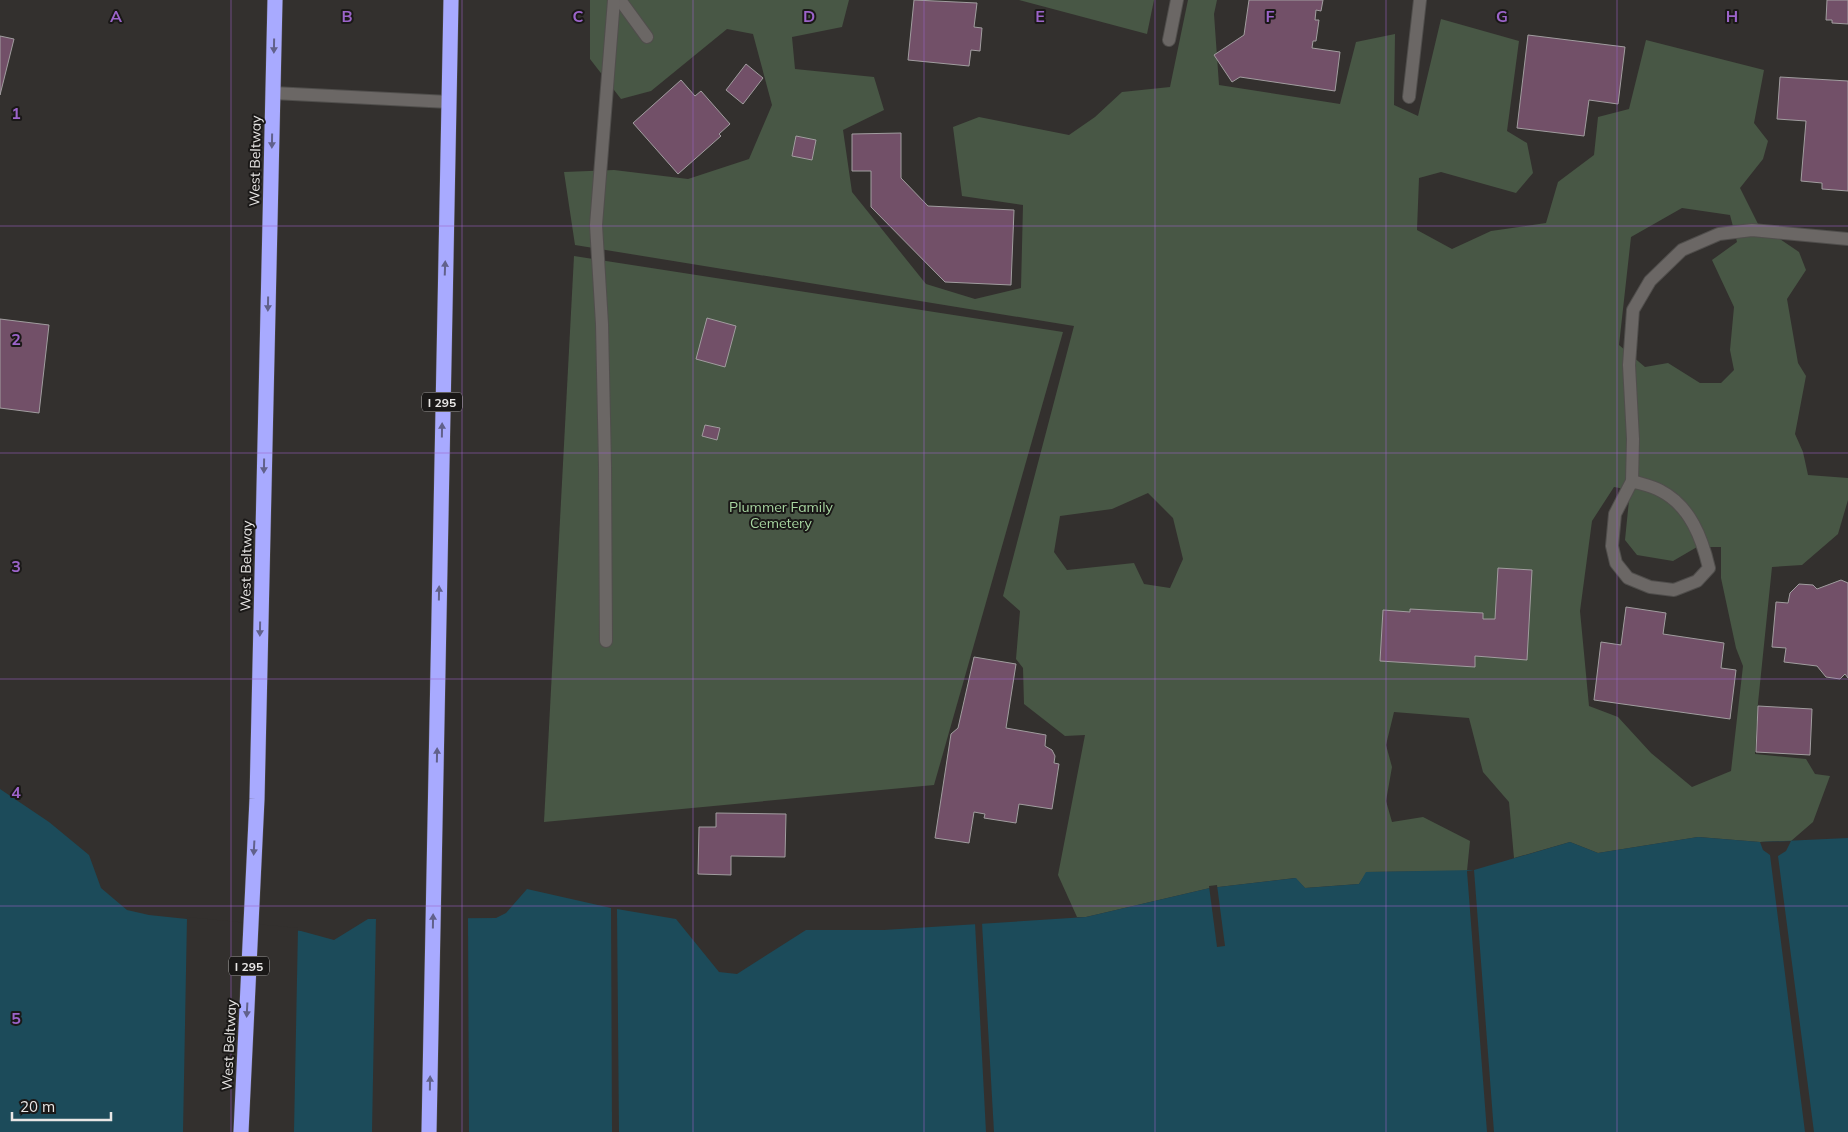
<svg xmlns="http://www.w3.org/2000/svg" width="1848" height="1132" font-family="Mulish,sans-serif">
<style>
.green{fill:#485745;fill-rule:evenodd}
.water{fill:#1c4b5a}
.pier{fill:#33302e}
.building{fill:#725068;stroke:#a19d9f}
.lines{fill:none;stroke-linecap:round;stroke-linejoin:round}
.lane-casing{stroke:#504e4c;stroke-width:14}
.street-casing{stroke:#504e4c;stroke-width:14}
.highway-casing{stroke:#504e4c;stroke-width:16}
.lane{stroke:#6b6765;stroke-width:12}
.street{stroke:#6b6765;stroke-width:12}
.highway{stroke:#a8aaff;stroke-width:15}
.oneway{fill:#61618b}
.grid{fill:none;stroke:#9c64ca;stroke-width:1;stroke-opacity:0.55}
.labels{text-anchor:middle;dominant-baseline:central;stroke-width:4;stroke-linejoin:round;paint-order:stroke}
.shield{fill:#1a1817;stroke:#aaa8a7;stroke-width:1}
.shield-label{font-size:12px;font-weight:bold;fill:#e8e6e5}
.street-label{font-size:14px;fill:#e8e6e5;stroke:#1a1817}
.park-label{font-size:14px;fill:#a8d6a1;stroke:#1a1817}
.grid-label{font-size:16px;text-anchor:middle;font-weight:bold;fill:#9c64ca;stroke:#1a1817;stroke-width:4;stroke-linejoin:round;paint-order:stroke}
</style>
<rect width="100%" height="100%" fill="#33302e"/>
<g class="green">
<path d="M590 0H849L842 27 792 37 795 69 874 77 884 110 843 130 852 192 926 284 975 299 1021 288 1023 205 962 196 953 127 979 117 1069 135 1095 117 1122 92 1170 87 1188 0H1217L1214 14 1219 85 1340 104 1356 42 1395 34 1394 105 1418 116 1441 19 1519 41 1507 131 1527 143 1533 173 1516 193 1441 172 1419 178 1417 230 1452 249 1491 231 1546 223 1558 182 1594 155 1598 117 1629 109 1646 40 1764 70 1754 123 1768 141 1763 159 1740 188 1758 224 1799 252 1806 270 1787 299 1798 363 1806 376 1795 434 1803 452 1808 475 1848 478V500L1838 534 1802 565 1772 567 1758 703 1755 754 1806 759 1815 774 1830 776 1813 822 1791 841 1760 842 1698 837 1598 853 1570 842 1514 858 1509 802 1483 772 1469 718 1394 712 1386 745 1392 767 1386 801 1392 822 1423 817 1470 841 1467 871 1367 872 1359 884 1305 888 1295 878 1210 888 1086 917H1077L1058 875 1085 735 1065 736 1024 704 1023 668 1016 659 1020 611 1003 596 1074 326 575 245 564 172 614 170 688 179 749 159 772 105 753 34 727 29 651 91 621 99 590 59ZM1682 208 1730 215 1737 242 1712 260 1734 307 1730 350 1734 370 1721 383H1700L1668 363 1645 367 1619 345 1631 237ZM1614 487 1630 490 1625 540 1637 555 1673 561 1697 547H1721V578L1736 648 1743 666 1731 771 1692 787 1651 753 1618 717 1589 706 1580 611 1592 521ZM1148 493 1173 518 1183 559 1170 588 1144 584 1134 563 1067 570 1054 552 1060 516 1112 509Z"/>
<polygon points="1019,0 1154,0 1147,34"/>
<polygon points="574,256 1063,332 934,785 544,822"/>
</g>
<polygon class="water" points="0,789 49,822 89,855 101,888 127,910 149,915 301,931 334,940 368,919 496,918 506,913 527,889 611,908 676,919 719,972 737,974 806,930 884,930 1086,917 1210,888 1296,878 1305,888 1359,884 1366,872 1474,870 1570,842 1598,853 1698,837 1760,842 1848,838 1848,1132 0,1132"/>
<g class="pier">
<polygon points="1791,841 1786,851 1778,856 1814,1132 1805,1132 1770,855 1763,850 1760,842"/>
<polygon points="1474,870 1494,1132 1487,1132 1467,871"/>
<polygon points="1217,885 1225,946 1217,947 1209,886"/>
<polygon points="611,908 617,908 619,1132 612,1132"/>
<polygon points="376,916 468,916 469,1132 372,1132"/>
<polygon points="187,917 298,928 294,1132 183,1132"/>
<polygon points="975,923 982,923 994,1132 986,1132"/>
</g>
<g class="building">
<polygon points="914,0 977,3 974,27 982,28 980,51 971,50 969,66 908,60"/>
<polygon points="1249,0 1323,0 1321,11 1316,10 1315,20 1319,20 1316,41 1313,41 1312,48 1340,52 1335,91 1240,77 1232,82 1214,55 1244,35"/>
<polygon points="1827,0 1848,0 1848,24 1832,23 1832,20 1826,20"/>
<polygon points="1528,35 1625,47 1618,104 1589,100 1584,136 1517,128"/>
<polygon points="0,36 14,39 0,95"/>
<polygon points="746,64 763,78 743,104 726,90"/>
<polygon points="1780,77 1848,81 1848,191 1822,189 1822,183 1801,181 1806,121 1777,119"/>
<polygon points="681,80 695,96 701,91 730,124 719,134 721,136 678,174 633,123"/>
<polygon points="901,133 901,178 928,206 1014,210 1011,285 945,282 871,207 871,171 852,171 852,134"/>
<polygon points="796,136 816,140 812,160 792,156"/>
<polygon points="707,318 736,326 725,367 696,359"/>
<polygon points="0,319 49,325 39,413 0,408"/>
<polygon points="705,425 720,428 717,440 702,436"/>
<polygon points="1498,568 1532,570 1527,660 1475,656 1475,667 1380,661 1383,610 1410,612 1410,609 1483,613 1483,619 1495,619"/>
<polygon points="1841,580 1848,583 1848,678 1845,674 1840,679 1826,677 1817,666 1784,662 1786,648 1772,647 1776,602 1788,603 1790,593 1799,584 1813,585 1817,589"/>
<polygon points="1626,607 1666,613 1663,634 1724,643 1721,668 1736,670 1730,719 1594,700 1601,642 1621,645"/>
<polygon points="974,657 1016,664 1006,728 1046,735 1045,746 1052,750 1055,756 1054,763 1059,764 1052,809 1019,804 1016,823 984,818 985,814 974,812 969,843 935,838 951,734 958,728"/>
<polygon points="1758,706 1812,709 1810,755 1756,752"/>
<polygon points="716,813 786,814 785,857 731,856 731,875 698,874 699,827 716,827"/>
</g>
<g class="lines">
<defs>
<g id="lane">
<polyline points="620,0 647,37"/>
<polyline points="273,93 449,102"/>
<path d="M1632 481C1641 484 1652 486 1661 491 1690 506 1702 538 1709 568L1697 581 1674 590 1650 587 1628 578 1616 563 1612 546 1615 514 1632 481 1633 439 1629 365 1633 310 1650 281 1682 250 1719 234 1752 230 1848 239"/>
<polyline points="606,641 605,466 602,324 596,225 614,0"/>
</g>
<g id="street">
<polyline points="1169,40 1177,0"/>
<polyline points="1409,97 1420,0"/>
</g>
<g id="highway">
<polyline points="241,1132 257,799 275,0"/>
<polyline points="429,1132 451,0"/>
</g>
</defs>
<use href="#lane" class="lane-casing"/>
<use href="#street" class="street-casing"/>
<use href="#highway" class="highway-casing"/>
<use href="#lane" class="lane"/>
<use href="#street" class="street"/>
<use href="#highway" class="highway"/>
</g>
<defs><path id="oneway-solid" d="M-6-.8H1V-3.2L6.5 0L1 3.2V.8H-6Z" transform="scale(1.25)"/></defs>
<g class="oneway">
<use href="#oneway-solid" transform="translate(274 46) rotate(91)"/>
<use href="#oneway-solid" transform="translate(272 141) rotate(91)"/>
<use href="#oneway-solid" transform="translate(445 268) rotate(-88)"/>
<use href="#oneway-solid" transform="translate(268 304) rotate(91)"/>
<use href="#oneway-solid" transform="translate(442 430) rotate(-89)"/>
<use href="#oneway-solid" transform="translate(264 466) rotate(91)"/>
<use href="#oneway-solid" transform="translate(439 593) rotate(-89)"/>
<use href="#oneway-solid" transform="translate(260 629) rotate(91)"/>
<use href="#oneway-solid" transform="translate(437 755) rotate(-89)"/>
<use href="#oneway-solid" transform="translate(254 848) rotate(93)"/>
<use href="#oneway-solid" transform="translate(433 921) rotate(-89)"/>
<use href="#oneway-solid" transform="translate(247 1010) rotate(93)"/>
<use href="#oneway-solid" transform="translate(430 1083) rotate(-89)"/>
</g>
<path class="grid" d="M231 0V1132M462 0V1132M693 0V1132M924 0V1132M1155 0V1132M1386 0V1132M1617 0V1132M0 226H1848M0 453H1848M0 679H1848M0 906H1848"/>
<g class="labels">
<g class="shield">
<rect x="422" y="392.5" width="40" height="19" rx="4"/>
<rect x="229" y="956.5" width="40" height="19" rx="4"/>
</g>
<g class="shield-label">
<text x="442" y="402">I 295</text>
<text x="249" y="966">I 295</text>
</g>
<g class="street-label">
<text transform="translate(255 161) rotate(-89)">West Beltway</text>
<text transform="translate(246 566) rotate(-89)">West Beltway</text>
<text transform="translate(229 1045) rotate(-87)">West Beltway</text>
</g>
<g class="park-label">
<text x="781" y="507">Plummer Family<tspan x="781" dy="16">Cemetery</tspan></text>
</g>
</g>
<g class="grid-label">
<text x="116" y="22">A</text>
<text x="347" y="22">B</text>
<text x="578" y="22">C</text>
<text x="809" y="22">D</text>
<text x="1040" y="22">E</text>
<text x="1270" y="22">F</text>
<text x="1502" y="22">G</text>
<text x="1732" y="22">H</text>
<text x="16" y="119">1</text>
<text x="16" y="345">2</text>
<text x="16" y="572">3</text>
<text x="16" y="798">4</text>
<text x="16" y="1024">5</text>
</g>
<path d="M12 1112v8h99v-8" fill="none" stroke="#e8e6e5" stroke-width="2.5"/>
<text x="20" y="1112" font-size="15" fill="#e8e6e5" stroke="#1a1817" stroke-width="4" paint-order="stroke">20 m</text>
</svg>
